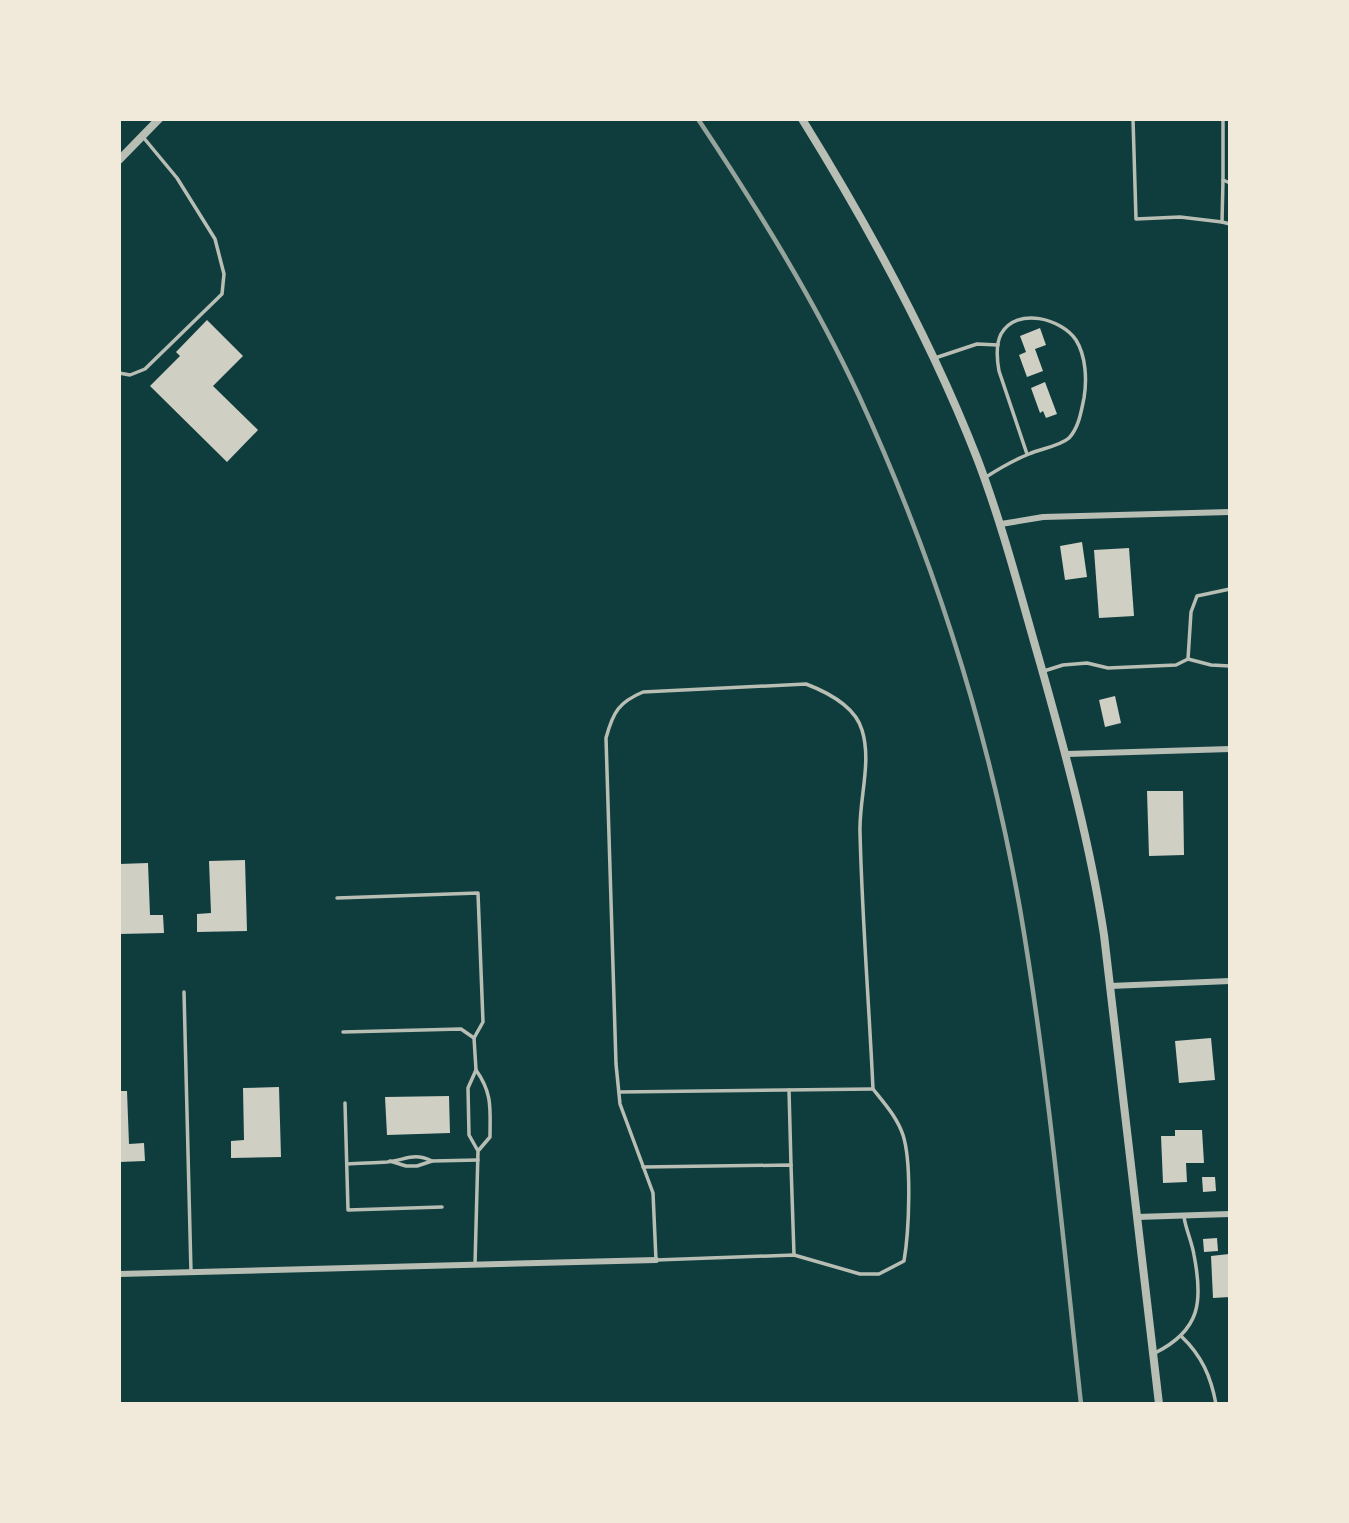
<svg xmlns="http://www.w3.org/2000/svg" width="1349" height="1523" font-family="'Sofia Sans Condensed',sans-serif">
<style>
.building{fill:#cfcfc3}
.lines{fill:none;stroke-linecap:round;stroke-linejoin:round}
.service{stroke:#b8beb3;stroke-width:3.5}
.minor{stroke:#b8beb3;stroke-width:6}
.tertiary{stroke:#b8beb3;stroke-width:8}
.rail{stroke:#97a49c;stroke-width:4.5}
</style>
<rect width="100%" height="100%" fill="#0f3d3e"/>
<g class="building">
<polygon points="207,320 243,356 213,386 258,430 227,462 150,386 180,356 176,352"/>
<polygon points="1040,328 1046,345 1035,349 1043,371 1027,377 1019,355 1026,352 1020,336"/>
<polygon points="1045,382 1057,414 1046,418 1043,411 1040,413 1031,388"/>
<polygon points="1082,542 1087,577 1065,580 1060,546"/>
<polygon points="1129,548 1134,616 1099,618 1094,550"/>
<polygon points="1115,696 1121,723 1105,727 1099,700"/>
<polygon points="1147,791 1183,791 1184,855 1149,856"/>
<polygon points="245,860 247,931 197,932 197,914 211,913 209,861"/>
<polygon points="148,863 150,915 163,915 164,933 119,934 119,864"/>
<polygon points="1211,1038 1215,1080 1179,1083 1175,1041"/>
<polygon points="279,1087 281,1157 231,1158 231,1141 244,1140 243,1088"/>
<polygon points="119,1091 127,1091 129,1144 144,1143 145,1161 119,1162"/>
<polygon points="449,1096 450,1133 387,1135 385,1097"/>
<polygon points="1175,1130 1202,1130 1204,1163 1186,1163 1187,1182 1163,1183 1161,1136 1175,1136"/>
<polygon points="1202,1177 1215,1177 1216,1191 1203,1192"/>
<polygon points="1217,1238 1218,1251 1204,1252 1203,1239"/>
<polygon points="1229,1254 1230,1297 1213,1298 1211,1256"/>
</g>
<g class="lines">
<g class="service">
<polyline points="1133,119 1136,219 1180,217 1222,222"/>
<polyline points="1223,119 1223,180 1230,183"/>
<polyline points="1223,180 1222,222 1230,224"/>
<polyline points="935,358 977,344 998,345"/>
<polyline points="119,373 130,375 145,369 222,294 224,274 215,239 177,178 143,137"/>
<path d="M986 477C1000 468 1014 460 1029 454 1040 449 1060 446 1069 438 1079 427 1081 412 1084 398 1087 380 1086 356 1076 340 1062 319 1017 306 1001 334 996 344 997 360 999 371L1027 454"/>
<polyline points="1188,659 1191,612 1197,596 1230,589"/>
<polyline points="1044,671 1063,665 1087,663 1108,668 1176,665 1188,659 1211,665 1230,666"/>
<path d="M806 684C827 692 855 706 862 730 872 762 859 799 860 832 862 917 869 1003 873 1089 884 1103 897 1117 903 1135 912 1163 909 1232 904 1261L879 1274H860L794 1255 656 1260 653 1193 620 1104 616 1064 606 738C613 712 619 702 643 692Z"/>
<polyline points="337,898 478,893 483,1022 474,1038"/>
<polyline points="184,992 191,1272"/>
<polyline points="343,1032 461,1029 474,1038 476,1070"/>
<polyline points="789,1090 791,1165"/>
<polyline points="619,1092 873,1089"/>
<polyline points="345,1103 348,1210 442,1207"/>
<polyline points="390,1161 406,1166 417,1166 432,1161 478,1160"/>
<path d="M347 1164C360 1163 374 1163 387 1162 406 1160 413 1152 432 1161"/>
<polyline points="643,1167 791,1165 794,1255"/>
<path d="M475 1265 478 1151 469 1135 468 1088 476 1070C493 1094 490 1109 490 1137L478 1151"/>
<path d="M1182 1337C1202 1356 1211 1377 1216 1404"/>
<path d="M1155 1353C1201 1330 1203 1301 1194 1255 1192 1242 1186 1230 1184 1217"/>
</g>
<g class="minor">
<polyline points="1001,524 1043,517 1230,512"/>
<polyline points="1067,754 1230,749"/>
<polyline points="1110,986 1230,981"/>
<polyline points="1137,1217 1230,1214"/>
<polyline points="119,1274 656,1260"/>
</g>
<g class="tertiary">
<path d="M802 119C869 227 931 340 977 458 1003 526 1021 597 1041 666 1066 755 1090 843 1104 935L1159 1404"/>
<polyline points="119,160 159,119"/>
</g>
<path class="rail" d="M698 119C757 208 814 299 859 396 934 559 989 733 1020 909 1048 1073 1063 1239 1081 1404"/>
</g>
<rect width="1349" height="1523" fill="none" stroke="#f1e9da" stroke-width="242"/>
</svg>
